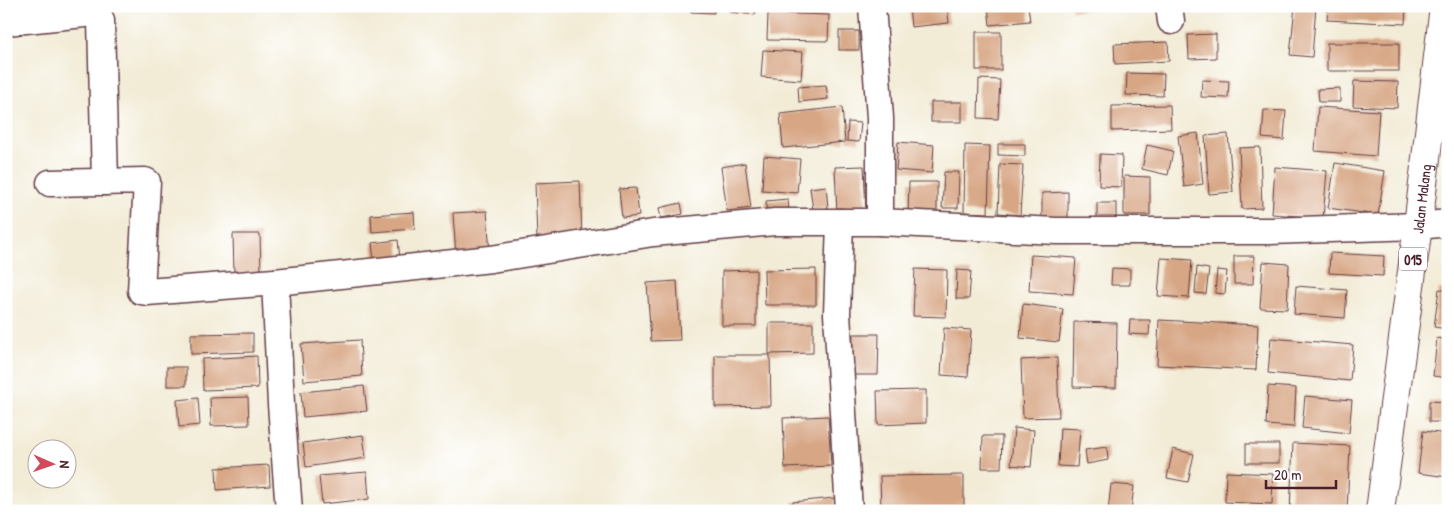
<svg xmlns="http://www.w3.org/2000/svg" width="1454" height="517" font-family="'Patrick Hand',sans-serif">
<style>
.building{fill:#d7a684}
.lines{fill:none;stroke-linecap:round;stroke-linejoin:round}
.minor-casing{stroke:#633e44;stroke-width:29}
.primary-casing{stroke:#633e44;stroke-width:30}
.minor{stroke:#fff;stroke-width:26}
.primary{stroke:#fff;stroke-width:28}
.labels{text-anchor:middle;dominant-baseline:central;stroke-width:4;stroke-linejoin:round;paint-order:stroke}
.shield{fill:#fff;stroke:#80626b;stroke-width:1}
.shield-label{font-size:14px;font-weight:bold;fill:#4a1f2b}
.street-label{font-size:15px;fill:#4a1f2b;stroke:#fff}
</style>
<rect width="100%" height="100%" fill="#fff"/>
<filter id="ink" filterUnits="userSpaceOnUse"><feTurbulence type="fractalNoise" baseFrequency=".02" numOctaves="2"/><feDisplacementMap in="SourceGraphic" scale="10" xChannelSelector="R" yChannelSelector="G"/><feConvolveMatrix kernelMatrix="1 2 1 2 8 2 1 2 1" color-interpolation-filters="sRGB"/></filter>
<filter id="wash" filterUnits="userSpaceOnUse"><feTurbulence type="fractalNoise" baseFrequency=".0096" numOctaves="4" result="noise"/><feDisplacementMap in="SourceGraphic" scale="20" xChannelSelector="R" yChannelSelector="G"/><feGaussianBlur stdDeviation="1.12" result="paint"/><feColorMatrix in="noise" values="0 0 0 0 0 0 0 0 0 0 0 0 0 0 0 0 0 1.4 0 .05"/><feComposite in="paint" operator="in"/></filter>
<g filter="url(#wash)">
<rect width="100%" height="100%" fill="#f2ebd5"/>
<g id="blocks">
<g class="building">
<polygon points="691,6 714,6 714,13 691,12"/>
<polygon points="731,6 756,6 755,15 730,12"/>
<polygon points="909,6 947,6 949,23 911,27"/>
<polygon points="988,6 1028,6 1030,21 990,25"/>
<polygon points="1071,6 1101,6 1102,9 1072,11"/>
<polygon points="1295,6 1316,6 1312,57 1290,55"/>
<polygon points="1328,6 1406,6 1405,24 1327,20"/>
<polygon points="768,13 829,15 828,41 767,40"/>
<rect x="839" y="31" width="20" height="19"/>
<rect x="976" y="32" width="25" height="38"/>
<polygon points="1216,34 1216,58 1189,59 1188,35"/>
<polygon points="1168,42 1169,61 1115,64 1114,44"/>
<rect x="1327" y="43" width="72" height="28"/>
<polygon points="763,50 803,52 801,80 761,77"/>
<polygon points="1127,73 1164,74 1163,96 1126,95"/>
<polygon points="979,79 1000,80 998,119 978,118"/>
<polygon points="1202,80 1229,81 1228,98 1201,97"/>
<polygon points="1354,81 1398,82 1397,108 1353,106"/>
<polygon points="826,85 828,99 799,102 798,87"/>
<polygon points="1340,88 1340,102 1319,102 1318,89"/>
<rect x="931" y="102" width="31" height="20"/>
<polygon points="1170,105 1171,129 1112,131 1112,106"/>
<polygon points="842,107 845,142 783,148 780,114"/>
<polygon points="1318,107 1379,111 1376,156 1315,151"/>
<polygon points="1264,110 1286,111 1284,140 1262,138"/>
<polygon points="848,122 861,123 859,142 847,141"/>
<polygon points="1198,133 1203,184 1184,187 1178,136"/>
<polygon points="1228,134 1233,192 1209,194 1205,136"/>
<polygon points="898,142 934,145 932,173 896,170"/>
<polygon points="998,144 1025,144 1025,156 998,155"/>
<polygon points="965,145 990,146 988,213 964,212"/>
<polygon points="1147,145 1173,151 1168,175 1142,169"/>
<polygon points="1260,147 1262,208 1242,209 1239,148"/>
<polygon points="1100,154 1122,155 1121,187 1099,186"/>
<polygon points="764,156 800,159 797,193 762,190"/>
<polygon points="745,163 751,208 727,211 721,167"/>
<polygon points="1335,163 1385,171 1378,215 1328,208"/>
<polygon points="1000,164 1023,165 1020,215 998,213"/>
<polygon points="864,166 866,213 837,215 835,167"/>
<polygon points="1275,167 1327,171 1323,218 1272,214"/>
<polygon points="944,172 959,172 958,208 942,208"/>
<polygon points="1124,176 1150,177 1150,215 1124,215"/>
<polygon points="580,181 582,238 537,239 535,183"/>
<polygon points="909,182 937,182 937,215 908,214"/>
<polygon points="826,186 828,208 813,210 810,188"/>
<polygon points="636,188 639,216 622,218 619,189"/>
<polygon points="1068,192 1068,220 1042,220 1042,193"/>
<polygon points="788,199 789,211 767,214 766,201"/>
<polygon points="681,203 683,214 661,218 659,208"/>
<rect x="1097" y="203" width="19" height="21"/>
<polygon points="487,211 490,254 456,256 453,213"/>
<polygon points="414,212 415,229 372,232 371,215"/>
<polygon points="233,234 260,234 261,273 234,273"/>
<polygon points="398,240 401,268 375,270 372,243"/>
<polygon points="1330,253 1384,256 1383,276 1329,273"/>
<polygon points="1031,255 1076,258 1073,294 1029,291"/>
<polygon points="1234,256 1254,256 1253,284 1234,284"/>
<polygon points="1161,258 1192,260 1189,298 1158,296"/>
<polygon points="1263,262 1289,264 1287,309 1260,308"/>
<polygon points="1197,267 1209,269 1206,294 1195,293"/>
<polygon points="1112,268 1130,269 1130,285 1111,285"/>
<polygon points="816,269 816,305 765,305 764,270"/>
<polygon points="915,269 947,270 946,317 913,316"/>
<polygon points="756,270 756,326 722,326 722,271"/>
<polygon points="957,270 971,271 969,299 956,299"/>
<polygon points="1217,270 1227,271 1225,294 1215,293"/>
<polygon points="677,281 680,340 651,341 647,283"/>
<polygon points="1296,286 1347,290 1345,318 1294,314"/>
<polygon points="1439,289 1448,290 1448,329 1434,327"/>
<polygon points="1023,304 1063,309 1059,342 1020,338"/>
<polygon points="1130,320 1150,320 1149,335 1129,334"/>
<polygon points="1159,320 1258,325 1256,370 1157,365"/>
<polygon points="1074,322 1117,323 1116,388 1073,387"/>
<polygon points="769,323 813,323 813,353 769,354"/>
<polygon points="944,328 971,330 968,377 941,375"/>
<polygon points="253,333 253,352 191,354 191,334"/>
<polygon points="853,334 879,334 878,375 852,375"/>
<polygon points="1271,338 1353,345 1350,381 1268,373"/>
<polygon points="1437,338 1448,340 1448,378 1433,376"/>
<polygon points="360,340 362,376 304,381 301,344"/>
<polygon points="715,355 770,355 771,406 715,407"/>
<polygon points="257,356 258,388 203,390 202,359"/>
<polygon points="1057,358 1059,417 1023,418 1021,360"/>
<rect x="167" y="367" width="19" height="19"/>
<polygon points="364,386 367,411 303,417 301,392"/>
<polygon points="1268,386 1296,388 1294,427 1266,425"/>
<polygon points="926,390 926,423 878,425 877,391"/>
<polygon points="1305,396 1352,400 1349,433 1302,428"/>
<polygon points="248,397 249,425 211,426 210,398"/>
<polygon points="198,398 200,425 179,427 177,400"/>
<polygon points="1429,401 1448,402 1448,422 1429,422"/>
<polygon points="828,416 831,466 785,468 783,418"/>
<polygon points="1014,428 1034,430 1031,467 1011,465"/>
<polygon points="1060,428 1080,429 1077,467 1058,466"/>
<polygon points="1423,431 1448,434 1448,477 1418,473"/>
<polygon points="363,435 366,458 306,467 303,443"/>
<polygon points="983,436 1002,436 1001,468 982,468"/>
<polygon points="1293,443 1350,446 1347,511 1290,511"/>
<rect x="1246" y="444" width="33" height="19"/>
<polygon points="1107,447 1108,460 1087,464 1085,450"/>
<polygon points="1173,449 1194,454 1188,482 1167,478"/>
<polygon points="269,465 270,486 217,490 216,468"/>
<polygon points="367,472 369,499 322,504 319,476"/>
<polygon points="1226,472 1273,474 1272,504 1225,502"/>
<polygon points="964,475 964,511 881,511 880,476"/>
<polygon points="1111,484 1134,486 1131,511 1108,511"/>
<polygon points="835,498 836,511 792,511 792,502"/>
</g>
</g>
</g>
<g filter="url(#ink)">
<use href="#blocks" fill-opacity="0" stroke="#633e44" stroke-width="1"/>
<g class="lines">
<defs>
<g id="minor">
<polyline points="872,6 880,118 880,222"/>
<polyline points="1169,6 1171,21"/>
<polyline points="6,22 94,13 98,15 101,20 105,182"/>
<polyline points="50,183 145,181 147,182 141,291 147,292 275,282 491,259 653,233 775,222 880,222 1056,231 1270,231 1418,226 1448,223"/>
<polyline points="840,222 837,314 849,511"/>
<polyline points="275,282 281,404 289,511"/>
</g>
<g id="primary">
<path id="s1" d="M1380 511 1418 226 1444 6"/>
</g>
</defs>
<use href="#minor" class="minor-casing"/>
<use href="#primary" class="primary-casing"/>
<use href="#minor" class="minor"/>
<use href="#primary" class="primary"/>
</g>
</g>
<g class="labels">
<rect class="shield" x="1399" y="247.5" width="28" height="23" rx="4"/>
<g class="shield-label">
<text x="1413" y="259">015</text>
</g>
<g class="street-label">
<text stroke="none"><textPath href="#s1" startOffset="315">Jalan Malang</textPath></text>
</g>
</g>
<rect width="1454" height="517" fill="none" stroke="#fff" stroke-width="25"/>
<g transform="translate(52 464) rotate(92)"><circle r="24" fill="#ffffff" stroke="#b7a5aa"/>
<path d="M0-4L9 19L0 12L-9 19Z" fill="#d1495b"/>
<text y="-8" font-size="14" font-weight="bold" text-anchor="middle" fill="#4a1f2b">N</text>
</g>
<path d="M1266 480v8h70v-8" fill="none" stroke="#4a1f2b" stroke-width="2.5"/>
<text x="1274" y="480" font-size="15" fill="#4a1f2b" stroke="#ffffff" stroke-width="4" paint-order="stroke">20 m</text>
</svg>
